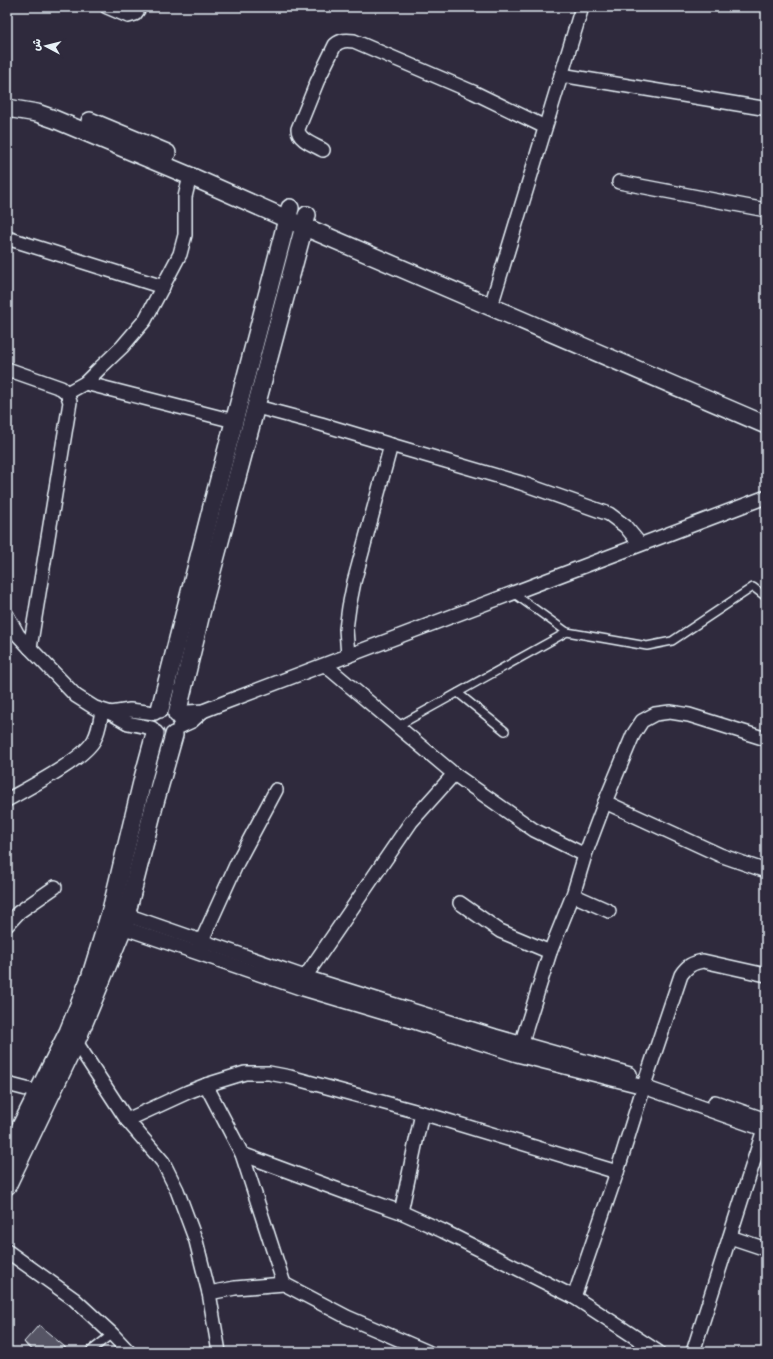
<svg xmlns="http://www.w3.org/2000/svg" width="773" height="1359" font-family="'Indie Flower','Playpen Sans Arabic',sans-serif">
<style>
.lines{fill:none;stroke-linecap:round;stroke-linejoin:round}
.service-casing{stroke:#e8f1f8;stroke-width:10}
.minor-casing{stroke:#e8f1f8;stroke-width:16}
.tertiary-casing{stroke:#e8f1f8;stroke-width:20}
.service{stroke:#2f2a3d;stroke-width:7}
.minor{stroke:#2f2a3d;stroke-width:13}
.tertiary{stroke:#2f2a3d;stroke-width:17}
.wall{fill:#4b4957;stroke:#e8f1f8}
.shaded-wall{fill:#3d3c47;stroke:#e8f1f8}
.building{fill:#575565;stroke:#e8f1f8}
</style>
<rect width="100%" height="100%" fill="#2f2a3d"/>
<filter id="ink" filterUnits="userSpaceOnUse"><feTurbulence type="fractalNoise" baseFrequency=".025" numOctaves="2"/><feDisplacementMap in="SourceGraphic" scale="8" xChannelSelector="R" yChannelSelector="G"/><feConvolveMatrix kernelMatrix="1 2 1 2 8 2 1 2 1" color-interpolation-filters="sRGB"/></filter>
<g filter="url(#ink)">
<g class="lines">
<defs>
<g id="service">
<polyline points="513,593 567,632 647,646 672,641 753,587 766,597"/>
<polyline points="458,693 505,731"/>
<polyline points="396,727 567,632"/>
<polyline points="89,1352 112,1334"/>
</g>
<g id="minor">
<polyline points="107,7 128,16 135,14 140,7"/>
<polyline points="561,75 762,108"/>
<path d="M323 150C314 145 298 140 298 129L317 82 335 45C341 40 346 40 354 41L473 92 545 127"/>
<polyline points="619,182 766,210"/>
<polyline points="7,238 163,287"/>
<polyline points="494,296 582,7"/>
<polyline points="7,369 61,388 67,393 70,402 30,648 76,696 95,708 111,713 128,723 152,728"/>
<polyline points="85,383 234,421"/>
<polyline points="67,393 85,383 100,368 122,347 145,320 180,254 185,235 185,197 190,176"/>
<polyline points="257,407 321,424 391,445 521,483 609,514 625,526 640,544"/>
<polyline points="7,615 18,635 30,648"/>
<polyline points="348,656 346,629 349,607 354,582 391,445"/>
<polyline points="325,665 454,774 534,830 585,855"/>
<polyline points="111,713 130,710 155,713"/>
<polyline points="178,716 188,712 203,711 226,702 766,497"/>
<polyline points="179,727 192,721 203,711"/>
<path d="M7 800C28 788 83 760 94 740 99 731 100 721 102 711"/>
<polyline points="605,802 720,855 766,871"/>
<polyline points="573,895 609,911"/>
<polyline points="460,903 500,931 550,952"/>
<polyline points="118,912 305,977 495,1036 630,1074"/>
<polyline points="7,925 19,912 55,887"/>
<polyline points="116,925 300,988 411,1021 517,1055 644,1087 766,1130"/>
<polyline points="198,949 237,863 276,790"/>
<polyline points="302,985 305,977 411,822 454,774"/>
<polyline points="76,1042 127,1120 163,1162 177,1190 196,1241 209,1293 219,1352"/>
<polyline points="519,1051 550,952 573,895 585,855 605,802 633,735 642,721 655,714 670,712 689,715 766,739"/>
<polyline points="7,1084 38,1092"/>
<polyline points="206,1085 242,1154 284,1284"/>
<polyline points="715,1102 766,1120"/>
<polyline points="127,1120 188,1092 206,1085 245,1073 269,1073 290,1077 422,1113 617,1172"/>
<polyline points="242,1154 347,1193 401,1212 443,1231 574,1297 658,1352"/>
<polyline points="401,1212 422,1113"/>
<polyline points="730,1237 766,1249"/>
<polyline points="7,1251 74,1299 112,1334 129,1352"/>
<polyline points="209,1293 235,1288 284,1284 347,1317 428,1352"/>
<path d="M574 1297 617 1172 646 1079 681 975C687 966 692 963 703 961L766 975"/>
<polyline points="693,1352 764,1129 765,1120"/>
</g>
<g id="tertiary">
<polyline points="7,108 37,113 54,119 190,176 305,227 766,425"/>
<polyline points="90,121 167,153"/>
<polyline points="160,709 212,506 290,208"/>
<polyline points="177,714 204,601 307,215"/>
<polyline points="7,1154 68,1032 90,978 111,910 143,778 155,734"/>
<polyline points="7,1186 76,1042 123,928 154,806 174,735"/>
</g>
</defs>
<use href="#service" class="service-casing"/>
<use href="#minor" class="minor-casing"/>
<use href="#tertiary" class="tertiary-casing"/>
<use href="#service" class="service"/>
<use href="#minor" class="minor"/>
<use href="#tertiary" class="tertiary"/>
</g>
<polygon class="wall" points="24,1342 65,1347 68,1351 67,1352 34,1352 27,1346"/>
<polygon class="shaded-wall" points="65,1347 68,1351 67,1352 61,1352"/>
<polygon class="building" points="39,1325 65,1347 61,1352 35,1352 24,1342"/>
</g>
<rect width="773" height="1359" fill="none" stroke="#2f2a3d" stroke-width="24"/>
<rect x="12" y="12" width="749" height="1335" fill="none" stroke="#e8f1f8" stroke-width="1.5" filter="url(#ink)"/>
<g transform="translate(46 46) rotate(277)" stroke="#2f2a3d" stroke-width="3" paint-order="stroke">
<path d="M0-3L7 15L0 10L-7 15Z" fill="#e8f1f8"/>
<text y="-6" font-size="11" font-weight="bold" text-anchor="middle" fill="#e8f1f8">ش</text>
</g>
</svg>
